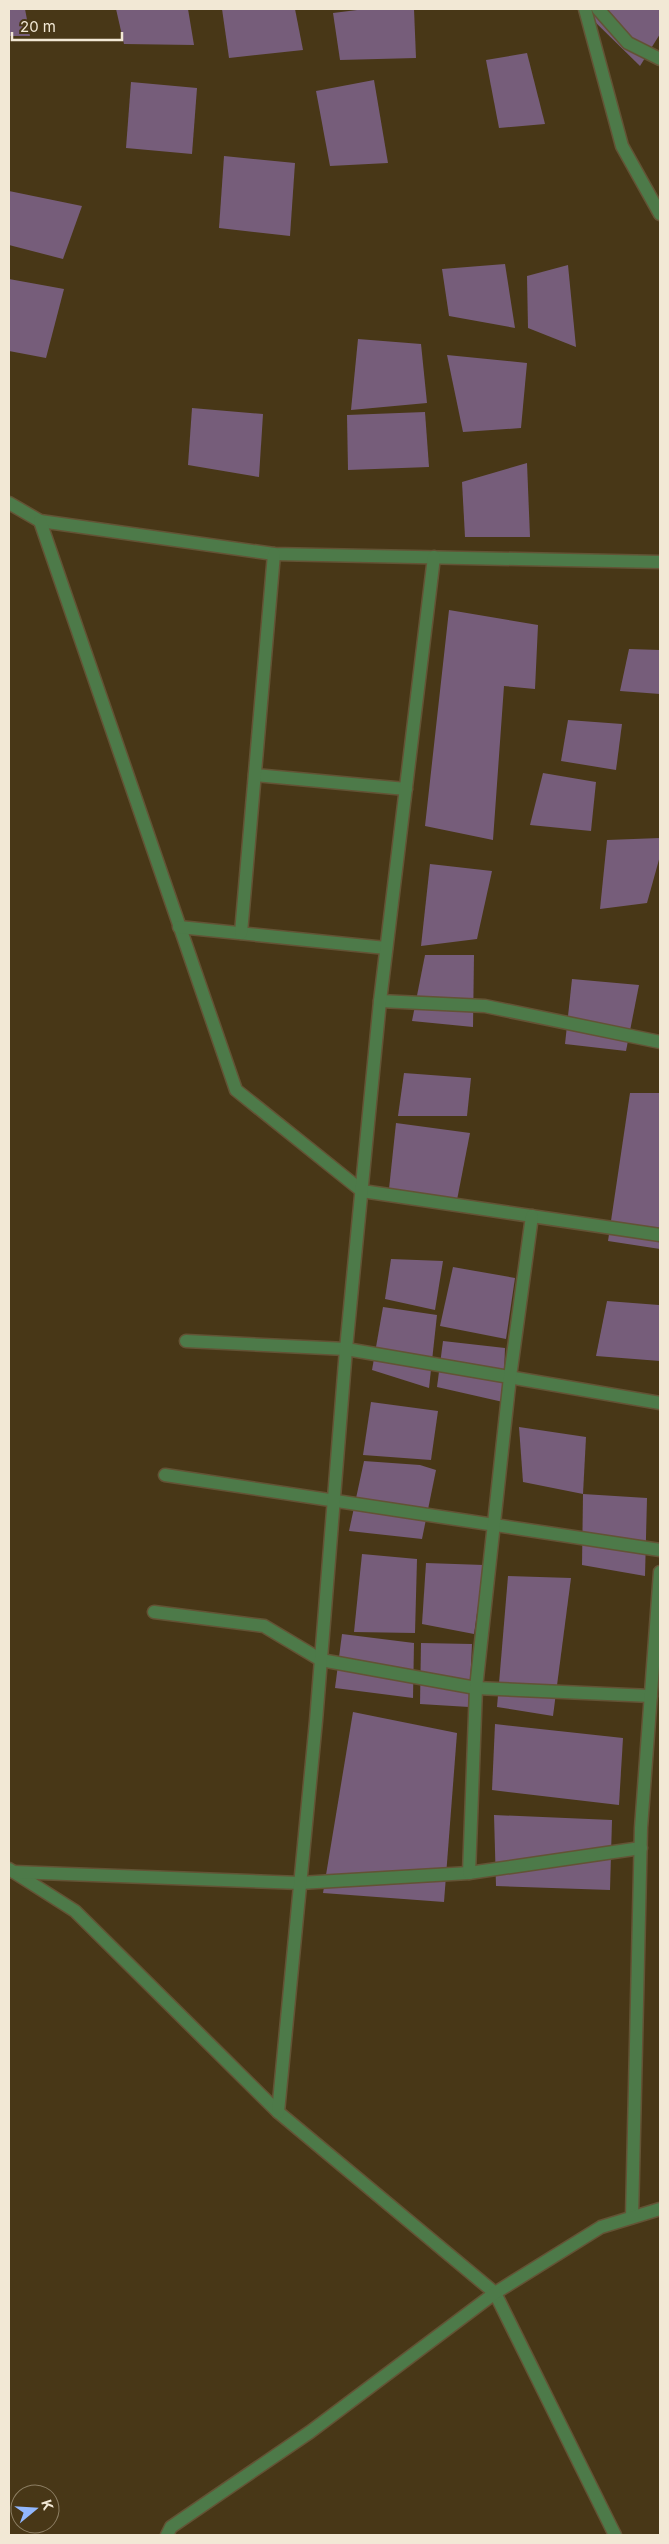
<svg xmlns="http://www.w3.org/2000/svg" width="669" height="2544" font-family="Inter,sans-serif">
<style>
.building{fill:#765d7a}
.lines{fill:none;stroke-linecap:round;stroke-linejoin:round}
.minor-casing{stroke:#635335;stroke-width:15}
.minor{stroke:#4d7a49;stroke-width:12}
</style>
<rect width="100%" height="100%" fill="#483717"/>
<g class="building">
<polygon points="9,9 25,9 30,36 9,36"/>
<polygon points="116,9 188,9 194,45 124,44"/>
<polygon points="222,9 295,9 303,50 229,58"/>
<polygon points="365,9 414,9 416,58 340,60 333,13"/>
<polygon points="601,9 660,9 660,34 640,66 591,18"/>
<polygon points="527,53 545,124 499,128 486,60"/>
<polygon points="374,80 388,163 330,166 316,91"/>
<polygon points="131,82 197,88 192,154 126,148"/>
<polygon points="224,156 295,163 290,236 219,228"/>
<polygon points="9,191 82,206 63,259 9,245"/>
<polygon points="505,264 515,328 449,316 442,269"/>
<polygon points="568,265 576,347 528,328 527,276"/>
<polygon points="9,279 64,289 46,358 9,351"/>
<polygon points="358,339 421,344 427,403 351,410"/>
<polygon points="447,355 527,363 521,428 463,432"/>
<polygon points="192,408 263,414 259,477 188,465"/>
<polygon points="425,412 429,467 348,470 347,415"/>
<polygon points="527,463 530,537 465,537 462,482"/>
<polygon points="449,610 538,625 535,689 504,686 493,840 425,826"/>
<polygon points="629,649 660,650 660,694 620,691"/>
<polygon points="568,720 622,724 616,770 561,761"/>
<polygon points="543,773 596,782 591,831 530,825"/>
<polygon points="660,838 660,856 647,903 600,909 607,840"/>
<polygon points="430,864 492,871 477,939 421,946"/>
<polygon points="425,955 474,955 473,1027 412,1021"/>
<polygon points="572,979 639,985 626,1051 565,1044"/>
<polygon points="404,1073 471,1078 467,1116 398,1116"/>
<polygon points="630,1093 660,1093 660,1249 608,1241"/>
<polygon points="396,1123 470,1133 457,1200 389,1189"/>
<polygon points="391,1259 443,1261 435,1310 385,1299"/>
<polygon points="453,1267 515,1278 506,1339 440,1326"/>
<polygon points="607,1301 659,1305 660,1361 596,1356"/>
<polygon points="383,1307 437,1315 429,1388 372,1370"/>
<polygon points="443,1341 505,1348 503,1402 437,1387"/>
<polygon points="371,1402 438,1411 431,1460 363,1455"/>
<polygon points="519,1427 586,1437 583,1494 523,1482"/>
<polygon points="364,1461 420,1465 436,1470 422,1539 349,1531"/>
<polygon points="583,1494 647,1498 645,1576 582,1565"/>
<polygon points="362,1554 417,1559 415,1633 354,1632"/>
<polygon points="426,1563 484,1565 474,1634 422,1624"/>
<polygon points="508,1576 571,1578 553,1716 497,1707"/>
<polygon points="342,1634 414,1643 413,1698 335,1688"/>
<polygon points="421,1643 472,1644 469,1707 420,1704"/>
<polygon points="353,1712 457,1733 444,1902 323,1893"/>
<polygon points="495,1724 623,1738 619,1805 492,1790"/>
<polygon points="494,1815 612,1820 610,1890 496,1886"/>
</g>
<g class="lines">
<defs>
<g id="minor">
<polyline points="585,9 622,146 660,214"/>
<polyline points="598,9 628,43 660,59"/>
<polyline points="9,503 40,521 274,554 660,562"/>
<polyline points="40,521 236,1090 362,1191 660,1235"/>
<polyline points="255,775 406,789"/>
<polyline points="179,927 386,948"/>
<polyline points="241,933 274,554"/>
<polyline points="380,1001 485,1006 660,1042"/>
<polyline points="186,1341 346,1349 660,1403"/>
<polyline points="165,1475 660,1550"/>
<polyline points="154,1612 264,1626 321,1660 476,1688 651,1696"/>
<polyline points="9,1869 75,1911 278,2112 495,2293 615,2535"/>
<polyline points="14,1872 300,1883 469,1873 641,1848"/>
<polyline points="469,1873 476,1688 510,1377 532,1216"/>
<polyline points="278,2112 316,1721 346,1349 380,1001 434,557"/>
<polyline points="632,2217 641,1828 660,1572"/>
<polyline points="167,2535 171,2527 310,2432 495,2293 601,2227 660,2209"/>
</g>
</defs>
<use href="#minor" class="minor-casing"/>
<use href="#minor" class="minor"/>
</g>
<rect width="669" height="2544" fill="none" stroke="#f2e8d5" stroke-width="20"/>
<g transform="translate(35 2509) rotate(72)"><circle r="24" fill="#483717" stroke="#8c7e63"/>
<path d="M0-4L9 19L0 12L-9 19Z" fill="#92b7fd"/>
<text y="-8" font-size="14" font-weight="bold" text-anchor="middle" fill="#f2e8d5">K</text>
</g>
<path d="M12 32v8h110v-8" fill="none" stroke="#f2e8d5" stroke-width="2.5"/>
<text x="20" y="32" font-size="15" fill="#f2e8d5" stroke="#483717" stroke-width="4" paint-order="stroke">20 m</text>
</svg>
